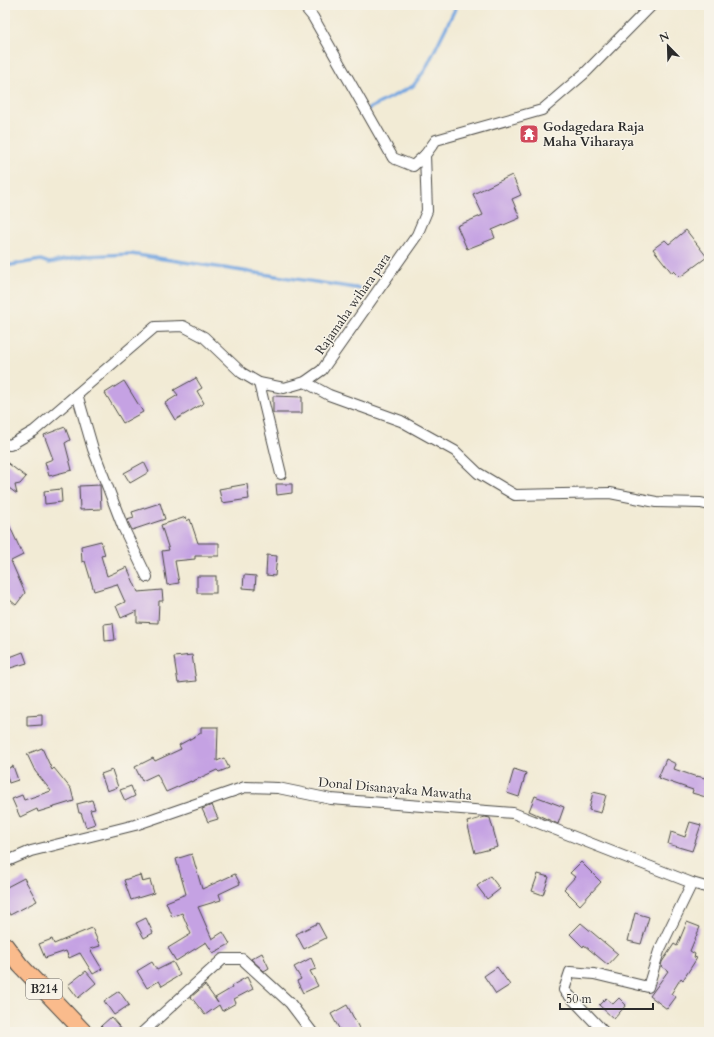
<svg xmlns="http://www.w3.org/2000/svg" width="714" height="1037" font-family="Cardo,serif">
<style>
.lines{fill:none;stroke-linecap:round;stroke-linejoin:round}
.stream{stroke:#74a6e0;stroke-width:3.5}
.building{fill:#c5a2e3}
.minor-casing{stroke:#494844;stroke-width:12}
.primary-casing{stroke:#494844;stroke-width:18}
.minor{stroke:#fff;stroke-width:10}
.primary{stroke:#fabb8c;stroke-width:16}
.labels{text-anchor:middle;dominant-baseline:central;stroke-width:3;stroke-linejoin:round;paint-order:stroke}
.shield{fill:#f7f3e8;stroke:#686764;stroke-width:1}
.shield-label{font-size:12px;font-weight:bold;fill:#2b2b2b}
.poi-label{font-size:13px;font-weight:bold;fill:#2b2b2b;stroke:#f7f3e8;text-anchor:start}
.street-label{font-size:13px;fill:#2b2b2b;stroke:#f7f3e8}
</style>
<rect width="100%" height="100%" fill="#f7f3e8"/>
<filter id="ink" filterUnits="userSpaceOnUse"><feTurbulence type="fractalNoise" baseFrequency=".025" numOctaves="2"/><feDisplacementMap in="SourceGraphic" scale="8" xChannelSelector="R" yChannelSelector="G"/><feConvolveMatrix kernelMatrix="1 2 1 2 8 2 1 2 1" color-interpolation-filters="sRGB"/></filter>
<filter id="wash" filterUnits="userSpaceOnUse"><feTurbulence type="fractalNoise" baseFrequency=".012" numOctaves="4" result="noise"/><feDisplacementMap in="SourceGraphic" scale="16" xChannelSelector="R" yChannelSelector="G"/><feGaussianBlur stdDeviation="0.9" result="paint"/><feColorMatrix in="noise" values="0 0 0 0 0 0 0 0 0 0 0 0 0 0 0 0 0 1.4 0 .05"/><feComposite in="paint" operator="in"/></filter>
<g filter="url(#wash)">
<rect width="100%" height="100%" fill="#f2ebd5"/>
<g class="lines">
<g class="stream">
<polyline points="368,109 413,86 425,70 457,5"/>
<polyline points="5,266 41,260 49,263 84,256 131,254 362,289"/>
</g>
</g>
<g id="blocks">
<g class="building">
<polygon points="512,175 521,195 512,199 520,218 492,230 495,238 467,249 457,226 483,215 473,194"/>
<polygon points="686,230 707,257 680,277 674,271 672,273 653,249 665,240 669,244"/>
<polygon points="196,378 202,388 197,391 204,403 175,420 165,403 178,395 174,390"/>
<polygon points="124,381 143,412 123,423 105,393"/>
<polygon points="273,396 302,397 302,413 273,413"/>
<polygon points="65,427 70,440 65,443 72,470 49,476 45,462 53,459 44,435"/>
<polygon points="5,461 26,477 20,484 15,485 17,494 5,485"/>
<polygon points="144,462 149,472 130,483 124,473"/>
<polygon points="247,484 249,499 222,503 219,489"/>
<polygon points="276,484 292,484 292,493 277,495"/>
<polygon points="100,485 101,509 80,510 79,486"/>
<polygon points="61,489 62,502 45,504 44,491"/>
<polygon points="160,503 165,519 132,530 127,520 134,518 132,512"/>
<polygon points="5,516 23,555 11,561 25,593 16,605 10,600 5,589"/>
<polygon points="186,517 187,521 190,519 198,543 219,543 219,556 195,556 195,559 175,561 179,583 167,585 162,551 169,550 161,525"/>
<polygon points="101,541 105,555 101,556 107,576 127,567 138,592 162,590 163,601 159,601 158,623 137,622 137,611 121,618 116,606 125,602 117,584 94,591 85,561 82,562 81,546"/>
<polygon points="267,555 277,556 275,576 266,575"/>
<polygon points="244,575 256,576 255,589 243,588"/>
<rect x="197" y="576" width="19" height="17"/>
<polygon points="113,623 115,640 105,641 104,624"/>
<polygon points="23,652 27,663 7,669 5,659"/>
<polygon points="192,655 196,681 178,683 174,657"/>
<polygon points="42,715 42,725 27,726 27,716"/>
<polygon points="201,727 218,727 217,761 224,758 229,768 219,772 217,770 191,782 191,781 166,792 157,774 142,781 135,767 153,758 155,761 181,749 179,745 201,733"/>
<polygon points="42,748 52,770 54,768 71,789 74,801 38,812 37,809 20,817 12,799 22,795 24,800 51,791 35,771 27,754"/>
<polygon points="666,759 676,764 674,769 697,777 697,776 709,779 709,798 692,793 693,790 658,778"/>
<polygon points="13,766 18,780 9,783 5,770"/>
<polygon points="514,769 526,773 519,797 507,793"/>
<polygon points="112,770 118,787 107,791 101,774"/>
<polygon points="131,786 135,796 125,801 120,790"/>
<polygon points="593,792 606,795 601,813 589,810"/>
<polygon points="535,796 564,807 558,824 529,811"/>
<polygon points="92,800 95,809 90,810 95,824 86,827 81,813 79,813 77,804"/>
<polygon points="212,805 218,819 208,822 202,809"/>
<polygon points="485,817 490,818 498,847 475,853 467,822"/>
<polygon points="690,822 701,825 692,851 668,844 671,832 685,837"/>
<polygon points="192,854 202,889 235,874 240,884 219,894 221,900 198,907 212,939 223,932 230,944 213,953 206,942 176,961 168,948 191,934 182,913 172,917 166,902 186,894 176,859"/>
<polygon points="581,862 601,882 580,905 564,889 575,877 570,873"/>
<polygon points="538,874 549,877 543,895 532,891"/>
<polygon points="140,875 142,882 150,880 154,893 131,900 124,880"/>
<polygon points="490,876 500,889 487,899 477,886"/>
<polygon points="24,878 37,901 10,915 5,906 5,888"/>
<polygon points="635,913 649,917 641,944 628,941"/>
<polygon points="146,918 153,933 144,938 136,923"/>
<polygon points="687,922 700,927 690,951 695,954 694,957 697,958 683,980 681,978 671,994 676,997 667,1009 650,996 668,971 661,966 662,962 674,944 677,946"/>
<polygon points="318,923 326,938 304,949 296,934"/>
<polygon points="581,923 618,954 608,965 584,945 583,947 570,934"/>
<polygon points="92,928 100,946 90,949 102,969 93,974 80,953 69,958 66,951 45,958 39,944 52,939 54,944"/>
<polygon points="262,953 269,968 264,971 251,959"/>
<polygon points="311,958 316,969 310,971 318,986 303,993 297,981 301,979 294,967"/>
<polygon points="152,962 157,970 173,962 180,975 162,986 159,981 147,988 137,971"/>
<polygon points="497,967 510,985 496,994 484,976"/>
<polygon points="86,971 96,983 78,998 68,985"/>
<polygon points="247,977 253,989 234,999 236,1003 222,1011 219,1005 205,1015 191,997 205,985 218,1003 215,998 232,988 231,986"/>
<polygon points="119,991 129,1005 114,1015 104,1001"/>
<polygon points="606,998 613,1004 619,998 626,1005 614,1019 599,1005"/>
<polygon points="347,1005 361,1032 341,1032 331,1014"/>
<polygon points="111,1017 124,1032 107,1032 101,1026"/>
</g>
</g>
</g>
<g filter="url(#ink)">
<use href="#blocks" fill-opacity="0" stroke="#494844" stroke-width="1"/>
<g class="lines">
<defs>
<g id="minor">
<polyline points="303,5 313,17 393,158 413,166 425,155"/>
<polyline points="305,382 329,395 401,421 455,451 478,473 515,495 610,493 656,502 701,503 709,505"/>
<polyline points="259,383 281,474"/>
<polyline points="77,394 93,449 123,527 147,577"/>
<polyline points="5,444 10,445 34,431 155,327 183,326 204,337 242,373 259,383 284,388 305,382 322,370 417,235 427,211 425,155 436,140 542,110 585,73 652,5"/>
<polyline points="5,862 31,851 135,825 245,787 278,788 331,799 513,813 692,883 709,888"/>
<polyline points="143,1032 223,959 242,959 290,1003 312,1032"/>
<polyline points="604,1032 564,990 570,972 594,974 648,987 659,951 692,883"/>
</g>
<polyline id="primary" points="5,945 20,965 84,1032"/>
</defs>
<use href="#minor" class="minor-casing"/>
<use href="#primary" class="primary-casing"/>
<use href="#minor" class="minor"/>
<use href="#primary" class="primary"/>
</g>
</g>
<defs>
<symbol id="temple-square" viewBox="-11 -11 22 22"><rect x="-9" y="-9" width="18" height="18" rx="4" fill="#d1495b" stroke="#f7f3e8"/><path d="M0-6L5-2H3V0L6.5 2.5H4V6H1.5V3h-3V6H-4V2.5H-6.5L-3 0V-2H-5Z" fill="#fff"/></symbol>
</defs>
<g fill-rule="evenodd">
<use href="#temple-square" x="518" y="123" width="22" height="22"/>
</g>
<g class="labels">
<rect class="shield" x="26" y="979" width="36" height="20" rx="3"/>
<g class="shield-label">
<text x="44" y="989">B214</text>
</g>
<g class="poi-label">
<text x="543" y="127">Godagedara Raja<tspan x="543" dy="15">Maha Viharaya</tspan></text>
</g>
<g class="street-label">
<text transform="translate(353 304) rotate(-55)">Rajamaha wihara para</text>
<text transform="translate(395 789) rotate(5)">Donal Disanayaka Mawatha</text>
</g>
</g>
<rect width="714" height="1037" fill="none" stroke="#f7f3e8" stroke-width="20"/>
<g transform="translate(668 46) rotate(337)" stroke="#f7f3e8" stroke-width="3" paint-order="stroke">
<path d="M0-3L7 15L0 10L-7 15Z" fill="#2b2b2b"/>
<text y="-6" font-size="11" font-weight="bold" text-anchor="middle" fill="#2b2b2b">N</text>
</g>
<path d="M560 1003v6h93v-6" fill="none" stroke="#2b2b2b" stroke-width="2"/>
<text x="566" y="1003" font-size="12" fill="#2b2b2b" stroke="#f7f3e8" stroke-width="3" paint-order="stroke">50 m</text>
</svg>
